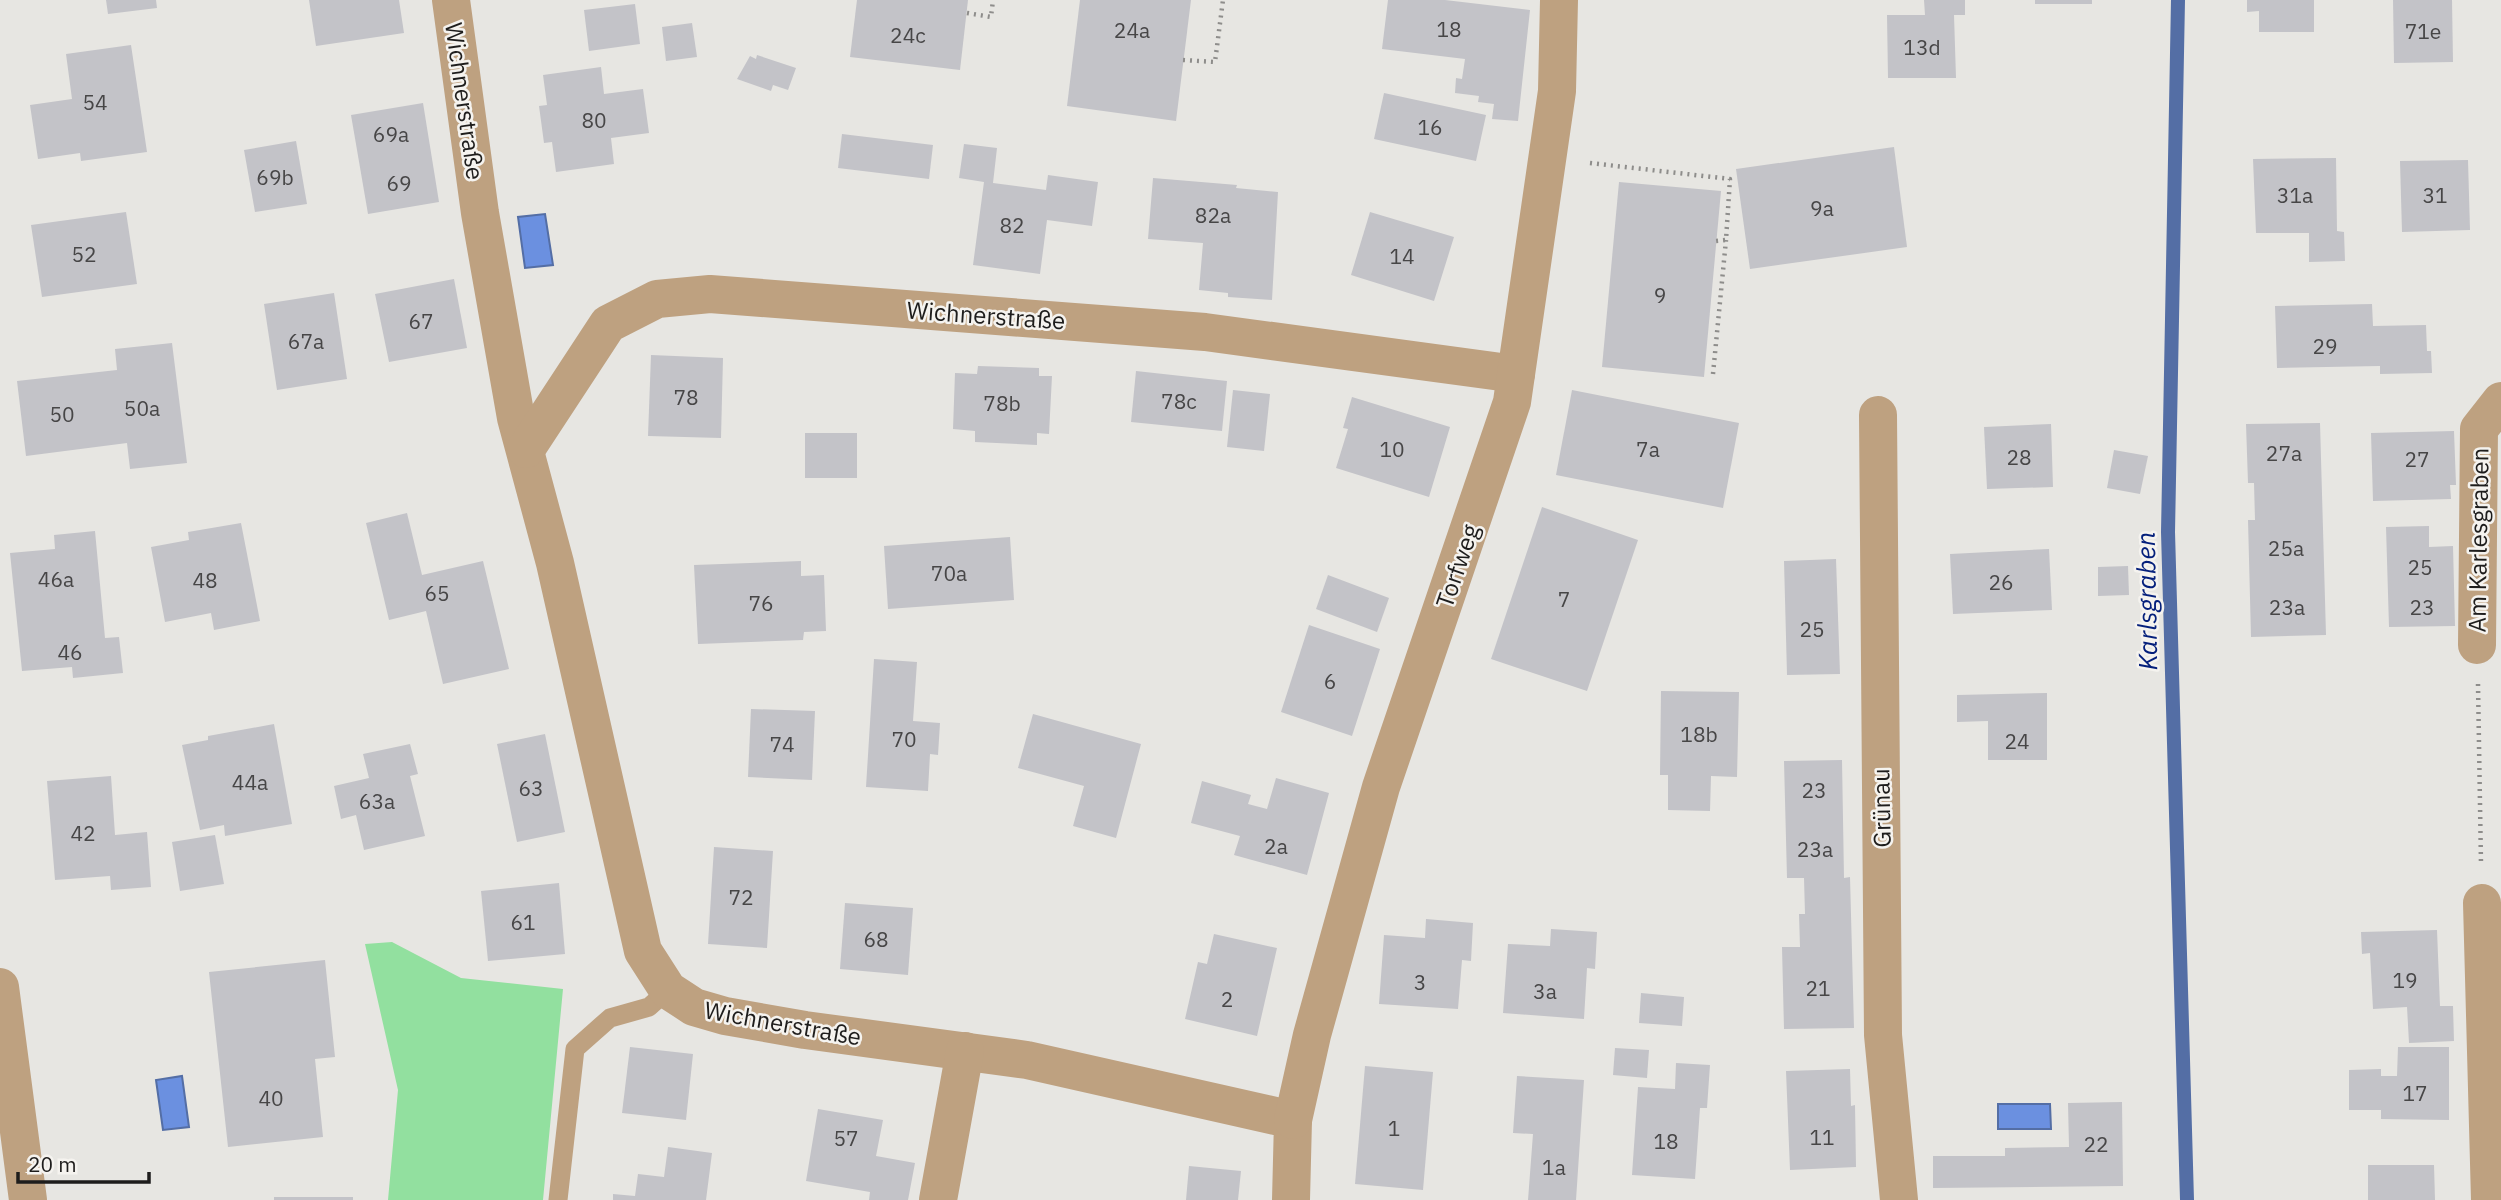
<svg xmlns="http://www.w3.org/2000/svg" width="2501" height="1200" font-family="'IBM Plex Sans',sans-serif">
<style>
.green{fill:#92e09f}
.water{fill:#6b90e0;stroke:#546ea5;stroke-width:2}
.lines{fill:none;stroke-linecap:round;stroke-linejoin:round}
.stream{stroke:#546ea5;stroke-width:14}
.building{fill:#c3c3c8}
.path{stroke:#8e8d8b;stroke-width:4.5;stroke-dasharray:2 5;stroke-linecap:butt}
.lane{stroke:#bea180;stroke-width:19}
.street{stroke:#bea180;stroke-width:38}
.labels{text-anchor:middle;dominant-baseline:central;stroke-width:5;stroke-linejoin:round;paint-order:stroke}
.number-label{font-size:21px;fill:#474647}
.street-label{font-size:24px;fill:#1e1d1c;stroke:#f5f3ef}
.water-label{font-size:26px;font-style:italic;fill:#041f7b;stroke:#f5f3ef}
</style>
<rect width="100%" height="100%" fill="#e7e6e2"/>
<polygon class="green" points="392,942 461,978 563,989 543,1200 388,1200 398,1090 365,944"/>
<g class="water">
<polygon points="545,214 553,265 525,268 518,217"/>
<polygon points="182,1076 189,1127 163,1130 156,1080"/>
<polygon points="1998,1104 2050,1104 2051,1129 1998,1129"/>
</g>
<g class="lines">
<polyline class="stream" points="2178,0 2168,532 2187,1200"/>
</g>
<g class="building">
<polygon points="106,0 156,0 157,8 108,14"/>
<polygon points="309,0 399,0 404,33 316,46"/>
<polygon points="857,0 968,0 960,70 850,57"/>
<polygon points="1080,0 1191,0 1176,121 1067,106"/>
<polygon points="1388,0 1445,0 1530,10 1518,121 1492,119 1494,104 1478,102 1479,96 1455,93 1456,78 1462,79 1465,59 1382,49"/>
<polygon points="1924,0 1965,0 1965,15 1954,15 1956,78 1888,78 1887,15 1925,15"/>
<rect x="2035" y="0" width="57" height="4"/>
<polygon points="2247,0 2314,0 2314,32 2259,32 2259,11 2247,12"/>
<polygon points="2393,0 2452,0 2453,62 2394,63"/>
<polygon points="635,4 640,44 589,51 584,10"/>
<polygon points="692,23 697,57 666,61 662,27"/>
<polygon points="131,45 147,152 81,161 80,153 38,159 30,105 72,99 66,54"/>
<polygon points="757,55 796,68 788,90 773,85 771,91 737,79 750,56 756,59"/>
<polygon points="601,67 604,94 643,89 649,133 611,138 614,164 556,172 552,142 544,143 539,106 547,105 543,75"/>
<polygon points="1384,93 1486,115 1476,161 1374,139"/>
<polygon points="423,103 439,202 368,214 351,115"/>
<polygon points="842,134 933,145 929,179 838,168"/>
<polygon points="296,141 307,204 255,212 244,150"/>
<polygon points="964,144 997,148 993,183 1046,190 1048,175 1098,182 1092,226 1047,220 1040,274 973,265 984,182 959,178"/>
<polygon points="1894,147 1907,247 1750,269 1736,169"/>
<polygon points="2336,158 2337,231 2344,232 2345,261 2309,262 2309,233 2256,233 2253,159"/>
<polygon points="2468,160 2470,230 2402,232 2400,161"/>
<polygon points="1153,178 1237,185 1236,188 1278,192 1272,300 1228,297 1228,293 1199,290 1203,243 1148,239"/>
<polygon points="1619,182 1721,191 1704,377 1602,367"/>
<polygon points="126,212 137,284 42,297 31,225"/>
<polygon points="1370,212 1454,237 1434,301 1351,275"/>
<polygon points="454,279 467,348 389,362 375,294"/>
<polygon points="334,293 347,379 277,390 264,304"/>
<polygon points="2372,304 2373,326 2426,325 2427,351 2431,351 2432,373 2380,374 2380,366 2277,368 2275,306"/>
<polygon points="172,343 187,463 130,469 127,443 26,456 17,381 117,370 115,349"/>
<polygon points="651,355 723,358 721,438 648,436"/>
<polygon points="978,366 1039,368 1039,376 1052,376 1049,434 1037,433 1037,445 975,442 975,431 953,429 955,373 977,374"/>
<polygon points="1136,371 1227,381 1222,431 1131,422"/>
<polygon points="1233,390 1270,394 1264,451 1227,447"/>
<polygon points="1572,390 1739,423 1723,508 1556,475"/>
<polygon points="1352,397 1450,427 1429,497 1336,468 1348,429 1343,428"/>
<polygon points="2320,423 2326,635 2251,637 2248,520 2255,520 2254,483 2248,483 2246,424"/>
<polygon points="2051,424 2053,487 1987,489 1984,427"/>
<polygon points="2454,431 2456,485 2450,485 2451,499 2373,501 2371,433"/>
<rect x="805" y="433" width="52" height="45"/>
<polygon points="2114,450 2148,456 2140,494 2107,488"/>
<polygon points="1542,507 1638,540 1587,691 1491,659"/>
<polygon points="407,513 422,575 483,561 509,669 443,684 426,611 389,620 366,523"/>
<polygon points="241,523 260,621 214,630 211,613 165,622 151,547 189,540 188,532"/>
<polygon points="2429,526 2429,547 2453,546 2455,626 2389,627 2386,527"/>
<polygon points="95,531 105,638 119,637 123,673 73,678 72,667 22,671 10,553 55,549 54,535"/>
<polygon points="1010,537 1014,600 888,609 884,546"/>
<polygon points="2049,549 2052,610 1953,614 1950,554"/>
<polygon points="1836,559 1840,674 1787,675 1784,561"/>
<polygon points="801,561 801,576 824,575 826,631 804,632 803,640 698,644 694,565"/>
<polygon points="2128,566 2129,595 2098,596 2098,567"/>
<polygon points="1328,575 1389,598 1377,632 1316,609"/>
<polygon points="1309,625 1380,649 1352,736 1281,712"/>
<polygon points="874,659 917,662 913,721 940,723 938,755 930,754 928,791 866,787"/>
<polygon points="1661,691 1739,692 1737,777 1711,776 1710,811 1668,810 1668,775 1660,775"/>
<polygon points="2047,693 2047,760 1988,760 1988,721 1957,722 1957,695"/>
<polygon points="751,709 815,711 812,780 748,777"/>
<polygon points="1033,714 1141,744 1116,838 1073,826 1084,786 1018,768"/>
<polygon points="274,724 292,824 225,836 224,825 200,830 182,745 208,740 208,736"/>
<polygon points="545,734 565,832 517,842 497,744"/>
<polygon points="410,744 418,774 410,776 425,836 364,850 356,815 341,819 334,786 369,778 363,754"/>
<polygon points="1842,760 1844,878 1850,877 1854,1028 1784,1029 1782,947 1800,947 1799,914 1805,914 1804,878 1787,878 1784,761"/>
<polygon points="111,776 115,835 147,832 151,887 111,890 110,876 55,880 47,781"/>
<polygon points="1276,778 1329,793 1307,875 1234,855 1240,836 1191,823 1202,781 1251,795 1248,804 1267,809"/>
<polygon points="215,835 224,884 180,891 172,842"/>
<polygon points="714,847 773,851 767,948 708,944"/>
<polygon points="559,883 565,954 488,961 481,891"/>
<polygon points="845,903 913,908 908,975 840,969"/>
<polygon points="1426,919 1473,923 1471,961 1462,960 1458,1009 1379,1004 1384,935 1425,938"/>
<polygon points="1551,929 1597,932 1595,969 1587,968 1584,1019 1503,1013 1508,944 1550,946"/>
<polygon points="2437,930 2440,1006 2453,1006 2454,1041 2409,1043 2407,1007 2373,1009 2370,953 2362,954 2361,932"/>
<polygon points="1214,934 1277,948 1257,1036 1185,1019 1198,962 1207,964"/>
<polygon points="325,960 335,1057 315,1059 323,1137 228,1147 209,972"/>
<polygon points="1641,993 1684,997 1682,1026 1639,1023"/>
<polygon points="630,1047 693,1054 686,1120 622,1113"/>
<polygon points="2398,1047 2449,1047 2449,1120 2381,1119 2381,1110 2349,1110 2349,1070 2381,1069 2381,1076 2397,1076"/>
<polygon points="1615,1048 1649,1050 1647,1078 1613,1075"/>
<polygon points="1676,1063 1710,1065 1707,1108 1700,1108 1695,1179 1632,1175 1638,1087 1675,1089"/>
<polygon points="1365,1066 1433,1072 1423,1190 1355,1184"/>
<polygon points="1850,1069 1851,1106 1855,1105 1856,1167 1790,1170 1786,1071"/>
<polygon points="1517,1076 1584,1080 1576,1200 1528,1200 1533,1134 1513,1133"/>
<polygon points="2122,1102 2123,1186 1933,1188 1933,1156 2005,1156 2005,1148 2069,1147 2068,1103"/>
<polygon points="818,1109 883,1120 876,1156 915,1163 908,1200 869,1200 870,1192 806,1181"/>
<polygon points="668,1147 712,1153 706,1200 613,1200 613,1194 635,1196 638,1174 664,1177"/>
<polygon points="2368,1165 2434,1165 2435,1200 2368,1200"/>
<polygon points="1189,1166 1241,1171 1238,1200 1186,1200"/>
<rect x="274" y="1197" width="79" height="3"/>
</g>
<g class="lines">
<g class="path">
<polyline points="967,13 991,17 993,0"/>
<polyline points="1183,60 1215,62 1223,0"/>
<polyline points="1590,163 1730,179 1726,240 1716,241"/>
<polyline points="1713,374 1726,240"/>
<polyline points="2478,684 2481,864"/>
</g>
<polyline class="lane" points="558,1200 575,1049 610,1018 649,1007 668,990"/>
<g class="street">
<polyline points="451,0 480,213 516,418 555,563 643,951 668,990 694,1007 725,1016 805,1030 1027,1060 1293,1120 1291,1200"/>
<polyline points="1878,415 1883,1035 1899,1200"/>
<polyline points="526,449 608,324 657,299 710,294 1205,332 1516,374"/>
<polyline points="2477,645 2479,429 2501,401"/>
<polyline points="2482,903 2490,1200"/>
<polyline points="0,987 28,1200"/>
<polyline points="1293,1120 1312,1035 1381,787 1512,402 1557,91 1559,0"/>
<polyline points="938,1200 965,1051"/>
</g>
</g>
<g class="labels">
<g class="number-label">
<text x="1449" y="29">18</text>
<text x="1132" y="30">24a</text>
<text x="2423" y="31">71e</text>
<text x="908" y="35">24c</text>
<text x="1922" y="47">13d</text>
<text x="95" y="102">54</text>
<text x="594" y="120">80</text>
<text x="1430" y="127">16</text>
<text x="391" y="134">69a</text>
<text x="275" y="177">69b</text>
<text x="399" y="183">69</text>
<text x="2295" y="195">31a</text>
<text x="2435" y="195">31</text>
<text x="1822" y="208">9a</text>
<text x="1213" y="215">82a</text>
<text x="1012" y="225">82</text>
<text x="84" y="254">52</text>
<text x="1402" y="256">14</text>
<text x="1660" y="295">9</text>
<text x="421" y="321">67</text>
<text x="306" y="341">67a</text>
<text x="2325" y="346">29</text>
<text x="686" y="397">78</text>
<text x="1179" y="401">78c</text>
<text x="1002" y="403">78b</text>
<text x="142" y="408">50a</text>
<text x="62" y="414">50</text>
<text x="1392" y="449">10</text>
<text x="1648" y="449">7a</text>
<text x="2284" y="453">27a</text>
<text x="2019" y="457">28</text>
<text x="2417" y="459">27</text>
<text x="2286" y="548">25a</text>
<text x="2420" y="567">25</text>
<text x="949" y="573">70a</text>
<text x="56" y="579">46a</text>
<text x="205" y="580">48</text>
<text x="2001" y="582">26</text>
<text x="437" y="593">65</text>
<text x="1564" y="599">7</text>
<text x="761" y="603">76</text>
<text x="2287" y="607">23a</text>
<text x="2422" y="607">23</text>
<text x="1812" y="629">25</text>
<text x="70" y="652">46</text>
<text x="1330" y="681">6</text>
<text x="1699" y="734">18b</text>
<text x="904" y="739">70</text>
<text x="2017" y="741">24</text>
<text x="782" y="744">74</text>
<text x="250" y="782">44a</text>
<text x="531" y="788">63</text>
<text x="1814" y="790">23</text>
<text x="377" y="801">63a</text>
<text x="83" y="833">42</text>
<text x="1276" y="846">2a</text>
<text x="1815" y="849">23a</text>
<text x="741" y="897">72</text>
<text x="523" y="922">61</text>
<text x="876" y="939">68</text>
<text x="2405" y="980">19</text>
<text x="1420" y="982">3</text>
<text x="1818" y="988">21</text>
<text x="1545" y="991">3a</text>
<text x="1227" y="999">2</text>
<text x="2415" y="1093">17</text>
<text x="271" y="1098">40</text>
<text x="1394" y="1128">1</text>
<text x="1822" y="1137">11</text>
<text x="846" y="1138">57</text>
<text x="1666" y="1141">18</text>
<text x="2096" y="1144">22</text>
<text x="1554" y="1167">1a</text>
</g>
<g class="street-label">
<text transform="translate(465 101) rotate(82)">Wichnerstraße</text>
<text transform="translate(986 315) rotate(4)">Wichnerstraße</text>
<text transform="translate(2478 540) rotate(-89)">Am Karlesgraben</text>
<text transform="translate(1457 566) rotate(-71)">Torfweg</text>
<text transform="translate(1881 808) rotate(-91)">Grünau</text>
<text transform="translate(783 1023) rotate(10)">Wichnerstraße</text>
</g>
<g class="water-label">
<text transform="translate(2146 601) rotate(-91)">Karlsgraben</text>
</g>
</g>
<path d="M18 1172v10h131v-10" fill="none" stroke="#1e1d1c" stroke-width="3.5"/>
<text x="28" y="1172" font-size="21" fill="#1e1d1c" stroke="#f5f3ef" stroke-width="5" paint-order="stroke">20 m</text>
</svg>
